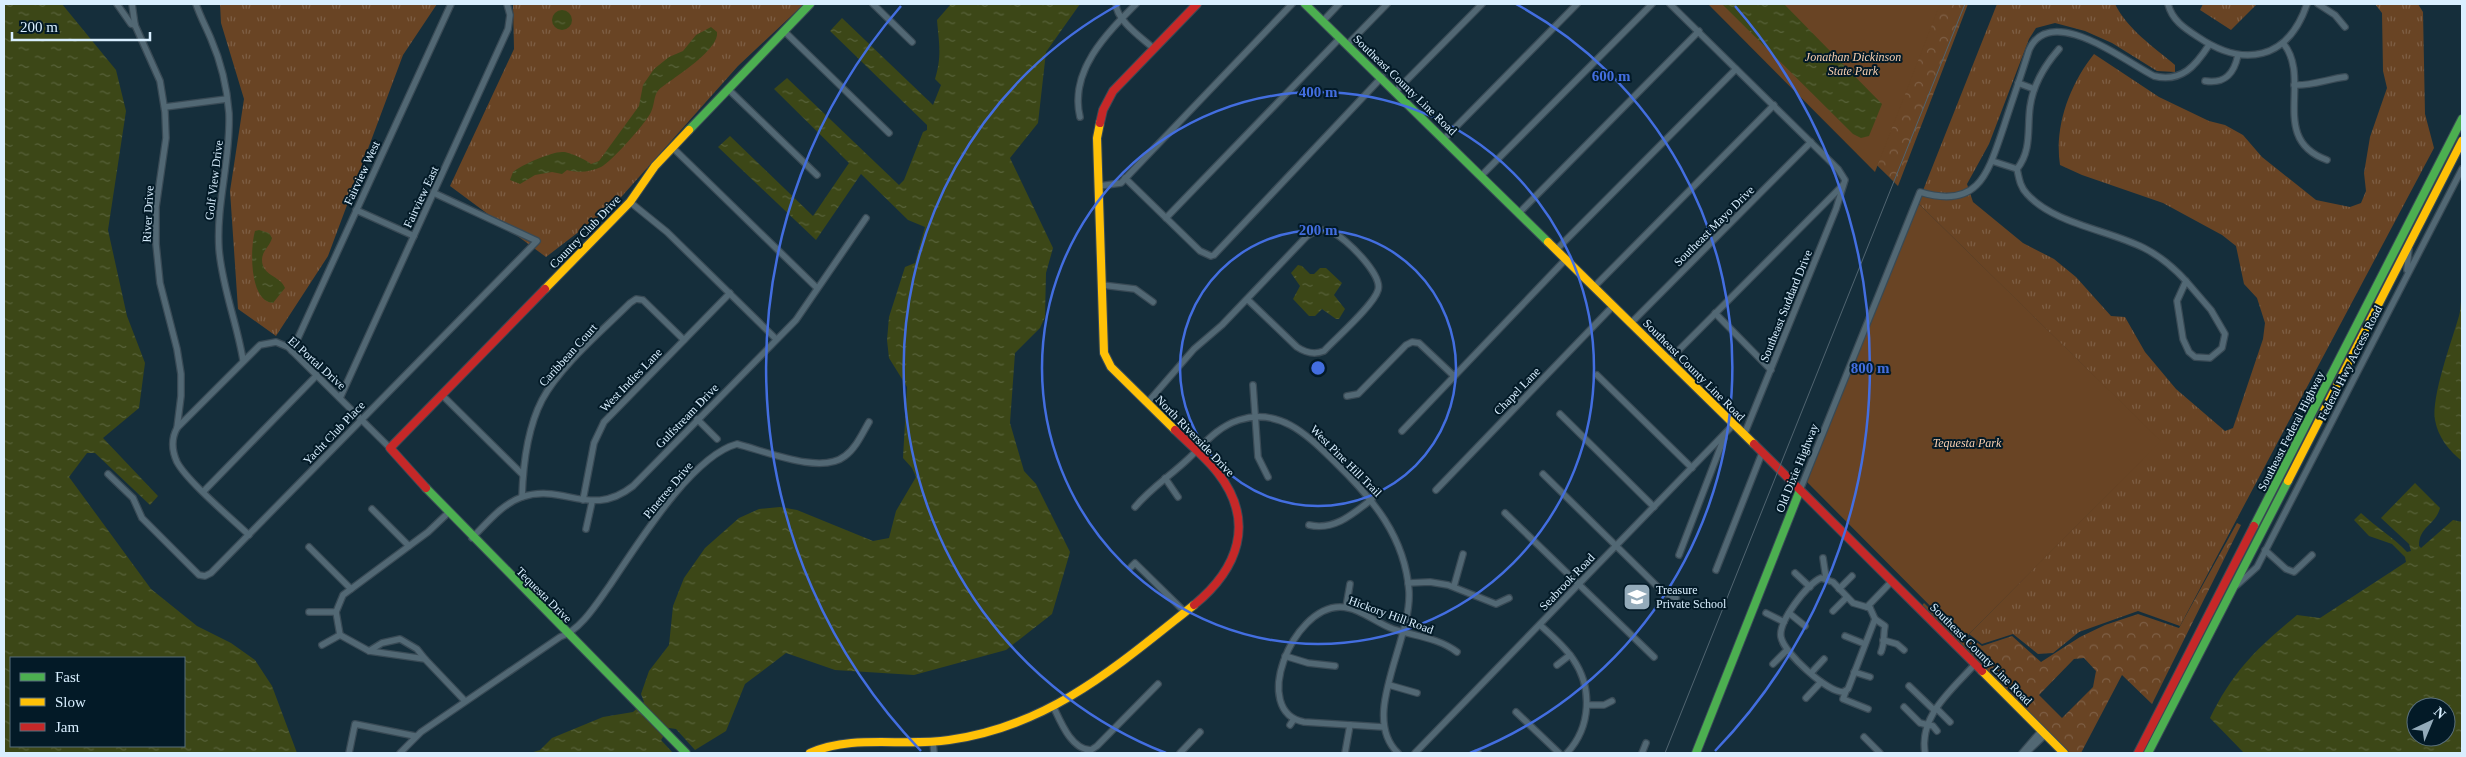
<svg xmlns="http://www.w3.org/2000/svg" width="2466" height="757" font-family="Georgia,serif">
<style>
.grass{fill:url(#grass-tufts)}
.forest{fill:url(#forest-crowns);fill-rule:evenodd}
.park{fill:#694424}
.water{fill:url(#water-ripples);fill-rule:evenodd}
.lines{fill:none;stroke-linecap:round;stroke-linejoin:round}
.street-casing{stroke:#394a55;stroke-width:8}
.fast-casing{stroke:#394a55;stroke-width:10}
.slow-casing{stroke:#394a55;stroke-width:10}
.jam-casing{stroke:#394a55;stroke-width:10}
.street{stroke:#526874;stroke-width:5.5}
.fast{stroke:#4caf50;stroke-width:8}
.slow{stroke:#ffc107;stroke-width:8}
.jam{stroke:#c62828;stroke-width:8}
.rail{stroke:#516571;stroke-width:1}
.ring{fill:none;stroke:#436ee0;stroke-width:2.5}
.labels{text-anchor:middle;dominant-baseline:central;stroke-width:4;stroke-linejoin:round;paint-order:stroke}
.park-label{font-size:12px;font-style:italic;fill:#f9cfb0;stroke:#031a27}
.street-label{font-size:12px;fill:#d9efff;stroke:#031a27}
.poi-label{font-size:12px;fill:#d9efff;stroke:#031a27;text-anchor:start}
.centre{fill:#436ee0;stroke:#031a27;stroke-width:2.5}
.ring-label{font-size:15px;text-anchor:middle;font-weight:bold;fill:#436ee0;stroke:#031a27;stroke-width:4;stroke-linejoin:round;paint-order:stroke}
</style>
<defs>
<pattern id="grass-tufts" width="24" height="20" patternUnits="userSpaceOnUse" patternTransform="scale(1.25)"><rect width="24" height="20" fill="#694424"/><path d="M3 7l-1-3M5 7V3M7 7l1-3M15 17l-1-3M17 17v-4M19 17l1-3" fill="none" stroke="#7e5f45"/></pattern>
<pattern id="forest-crowns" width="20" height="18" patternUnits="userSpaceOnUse" patternTransform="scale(1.25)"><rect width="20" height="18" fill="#694424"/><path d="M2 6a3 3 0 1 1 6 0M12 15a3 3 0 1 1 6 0" fill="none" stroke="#7e5f45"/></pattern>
<pattern id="water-ripples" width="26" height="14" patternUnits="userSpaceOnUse" patternTransform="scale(1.25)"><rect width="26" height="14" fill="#3c4717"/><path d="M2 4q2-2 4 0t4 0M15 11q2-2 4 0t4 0" fill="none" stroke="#58623a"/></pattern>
</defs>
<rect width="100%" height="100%" fill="#152e3b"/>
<g class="grass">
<polygon points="220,4 437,4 403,55 328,256 276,336 238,309 230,191 244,99 221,23"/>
<polygon points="513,4 804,4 738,66 615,204 546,257 450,186 514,49"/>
<path d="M1997 4H2115C2127 29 2154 47 2175 65V72L2157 71 2112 43 2085 31 2055 23 2036 28 2029 39 1989 144 1967 184 1973 202 2023 243 2054 259 2076 277 2111 316 2125 317 2145 352 2176 389 2225 431 2233 428 2263 339 2265 323 2257 298 2244 284 2236 246 2222 235 2163 203 2082 175 2060 165C2054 126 2070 84 2094 54L2159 97 2209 121 2225 125 2243 135 2262 157 2316 200 2350 207 2361 203 2366 191 2364 173 2370 137 2387 88 2383 71 2382 13 2375 4H2418L2423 12 2425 114 2434 148 2180 626 2138 611 2079 632 2053 653 2038 654 2013 634 1982 644 1969 634 2160 441 1918 203Z"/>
<polygon points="2203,4 2257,4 2231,30 2200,10"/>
</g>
<g class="forest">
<polygon points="1711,4 1968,4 1898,186 1889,177"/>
<path d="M2237 523 2241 525 2152 704 2122 675 2081 753H2068L1921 607 1924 603 1964 643 1969 637 1982 646 2012 636 2041 662 2080 637 2105 625 2138 614 2179 628ZM2084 658 2096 671 2093 687 2062 718 2039 695 2074 659Z"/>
</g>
<g class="park">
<polygon points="1708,4 1940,4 1875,172"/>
<polygon points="1918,203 2161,441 1969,634 1965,641 1807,482"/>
</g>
<g class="water">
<path d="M4 4H62L116 70 126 111 108 230 127 316 145 363 139 408 103 438 158 496 150 505 95 453H87L69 477 151 589 197 626 231 643 255 660 272 686 297 753H4ZM184 658V746H11V658Z"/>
<path d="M951 4H1080L1046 52 1038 123 1010 158 1053 248 1046 273 1045 317 1040 328 1015 353 1010 423 1024 471 1036 484 1070 552 1052 614 1006 650 914 675 835 670 786 653 745 684 726 731 695 750 676 729 669 728 661 740 673 753H530L540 750 552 738 603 717 633 712 644 702 641 694 649 671 669 645 673 606 684 578 705 548 739 518 759 509 780 507 797 510 873 541 889 538 896 511 916 477 912 468 903 458 907 387 889 358 887 340 889 317 905 267 915 263 925 227 908 220 861 174 816 240 718 147 730 136 813 216 849 163 774 89 787 78 899 185 904 180 923 132 927 130V125L830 31 842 18 933 105 941 85 935 79C942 56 939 43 937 20Z"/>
<polygon points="1722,4 1784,4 1882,104 1869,136 1861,138 1853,134"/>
<circle cx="562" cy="20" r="10"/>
<path d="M711 27 717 32C720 49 675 77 662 87 652 94 656 104 650 114 644 125 611 162 601 167 591 172 577 173 567 170L562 174 552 172 535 175 520 184 510 180 513 172C521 165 553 151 563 152 569 152 587 160 591 164L599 161 639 106 643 85 654 69 669 57 683 51 696 35Z"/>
<path d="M259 230 269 233 272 238C270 246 262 251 262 260 262 276 281 276 285 288L273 303C249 301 250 248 255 231Z"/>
<polygon points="1298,265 1302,266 1310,274 1314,274 1320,268 1326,268 1342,283 1334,295 1345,309 1339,319 1336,319 1322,309 1315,316 1309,316 1293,299 1300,286 1291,273"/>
<path d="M2462 297V461C2449 451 2438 437 2435 420 2431 397 2452 340 2459 316 2461 310 2460 303 2462 297Z"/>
<path d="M2415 483 2440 508C2435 526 2419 526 2419 546L2421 548 2453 520 2462 522V753H2244L2210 718C2233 671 2257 648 2297 615L2320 618 2406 562 2405 557 2392 544 2369 536 2354 520 2361 513C2376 527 2393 537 2407 552L2411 551 2409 544 2381 518ZM2416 707H2446V737H2416Z"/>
</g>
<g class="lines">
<defs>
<g id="street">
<polyline points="117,4 131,24 135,25"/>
<polyline points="132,4 135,25 160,81 165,112 166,138 156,207 156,244 160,283 177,349 181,374 181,396 177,428"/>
<path d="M196 4C200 16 206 27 211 39 221 62 227 87 229 113 231 159 216 203 219 249 222 287 237 323 243 360"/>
<polyline points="873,4 912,42"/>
<path d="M1116 4C1116 20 1142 38 1153 48"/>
<polyline points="1670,4 1838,169 1845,180 1836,209 1744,435"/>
<path d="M2168 4C2172 20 2184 28 2198 37 2244 68 2288 60 2307 4"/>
<polyline points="2318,4 2335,15 2345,27"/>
<polyline points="1323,21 1339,4"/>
<polyline points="784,31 889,133"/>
<path d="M2283 43C2313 79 2268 139 2327 160"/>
<polyline points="1347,45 1387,4"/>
<path d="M2205 81C2225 84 2234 74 2238 55"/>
<polyline points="2018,83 2034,89"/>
<path d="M2294 85C2311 86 2328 79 2345 77"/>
<polyline points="728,89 817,175"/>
<polyline points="1396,91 1482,4"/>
<polyline points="165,107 227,99"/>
<path d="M1080 117C1069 71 1106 34 1136 4"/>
<polyline points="1444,139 1577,4"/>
<polyline points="672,147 817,288"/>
<polyline points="1992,161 2017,169"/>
<path d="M2017 169C2019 178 2020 187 2027 194 2054 224 2109 230 2144 248 2160 256 2174 268 2186 281"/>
<path d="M2017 169C2032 150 2027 129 2030 107 2033 84 2045 65 2059 49"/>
<polyline points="1481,176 1652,4"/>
<polyline points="1125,178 1200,251 1211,256 1214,255 1382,77"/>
<polyline points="1099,186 1121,183 1292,4"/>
<polyline points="630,202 667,232 776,339"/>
<polyline points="356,210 414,236"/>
<polyline points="1519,213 1699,31"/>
<polyline points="1166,218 1340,38"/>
<polyline points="1556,250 1736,69"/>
<polyline points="2407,270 2409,247"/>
<polygon points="2186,281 2211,310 2225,334 2222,348 2210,358 2195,357 2189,352 2183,339 2177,301"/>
<polyline points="1102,285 1135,289 1153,302"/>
<polyline points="1594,287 1774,105"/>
<polyline points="1715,313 1771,370"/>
<polyline points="1631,323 1811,142"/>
<polyline points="292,351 451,4"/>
<polyline points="1668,361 1843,185"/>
<polyline points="1597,375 1692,468"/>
<polyline points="1253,385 1258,457 1268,477"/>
<polyline points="442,395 523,475"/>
<polyline points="1347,396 1358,394 1406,345 1412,342 1419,343 1454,376"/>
<polyline points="340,398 508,29 510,15 507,4"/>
<path d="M1148 402 1194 349 1222 325 1307 236C1315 231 1323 227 1332 232 1346 238 1383 275 1378 290 1374 305 1336 338 1324 351 1314 355 1306 353 1297 347L1247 299"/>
<polyline points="1560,414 1654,507"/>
<polyline points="697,419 717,439"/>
<polyline points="1402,431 1566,259"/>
<polyline points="108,474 133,498 142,518 199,575 205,576 211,573 537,241 434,193"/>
<polyline points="1543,474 1663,592 1676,598"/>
<polyline points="1165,478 1178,497"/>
<polyline points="1436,490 1613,306"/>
<path d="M1800 490 1920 192C1979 210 1988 173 2004 126 2012 101 2021 76 2029 50 2050 2 2126 62 2154 76 2182 83 2196 65 2209 45"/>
<polyline points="204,491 317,375"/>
<path d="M522 497C523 465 527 429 542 400 560 366 603 330 630 303L636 299 643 300 684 340"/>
<polyline points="583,500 594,443 604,422 730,293"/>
<path d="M1135 507C1151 488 1170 476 1188 459 1204 444 1217 427 1239 420 1281 407 1308 436 1336 463 1373 499 1405 537 1409 591 1412 641 1359 716 1398 753"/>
<polyline points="372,509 409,546"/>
<polyline points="1505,513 1654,657"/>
<path d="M1309 525C1334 531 1353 514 1372 499"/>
<polyline points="586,529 592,502"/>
<path d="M249 535C231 518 187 481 177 462 172 451 171 439 177 428L260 345 276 342 288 347 390 448"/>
<path d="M472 538C487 523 502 504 522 497 564 483 591 519 633 486L796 320 866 218"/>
<polyline points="309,547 351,589"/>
<polyline points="2265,550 2286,569 2294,572 2312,555"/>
<polyline points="1679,555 1724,438"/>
<polyline points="1823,558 1826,578"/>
<polyline points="1131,567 1135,563 1185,612"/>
<polyline points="1716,570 1762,453"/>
<polyline points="1795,573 1810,587"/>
<polyline points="1408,583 1430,582 1448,585 1496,604 1509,598"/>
<polyline points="2237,585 2257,567 2462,169"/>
<polyline points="1454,586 1463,554"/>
<polyline points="1839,589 1852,576"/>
<polyline points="1346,607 1350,584"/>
<polyline points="1867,607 1892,581"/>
<path d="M1870 608 1853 603 1833 582 1821 578C1807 584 1778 622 1781 637 1784 653 1827 692 1843 692L1848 689 1875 619"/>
<path d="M1870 608 1875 619 1885 626C1883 635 1885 643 1881 652"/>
<polyline points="1833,611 1847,597"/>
<polyline points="309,612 336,612"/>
<polyline points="1766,613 1784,622"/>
<polyline points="1789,613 1805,626"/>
<path d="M1540 625C1551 635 1564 646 1573 659 1593 688 1591 727 1567 753"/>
<polyline points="340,635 336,612 343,595 428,532 448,513"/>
<polyline points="1845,636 1865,644"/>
<polyline points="1883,640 1897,644 1904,650"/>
<polyline points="322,645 340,635 369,651 425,659 464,700"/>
<polyline points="369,651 382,643 400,639 417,649 425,659"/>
<polyline points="1285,656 1308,663 1335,666"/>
<polyline points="1773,664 1787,650"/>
<polyline points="1557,665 1570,655"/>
<polyline points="1854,672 1870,677"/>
<polyline points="1811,673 1824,659"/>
<polyline points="1389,685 1417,693"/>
<polyline points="1909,686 1934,710"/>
<polyline points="1846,691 1843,699 1868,709"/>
<polyline points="1806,698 1821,682"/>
<polyline points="1587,705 1604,705 1612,701"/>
<polyline points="1904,707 1920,723 1933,726 1937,731"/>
<path d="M1054 708C1061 723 1072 750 1091 750L1097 746 1158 684"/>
<polyline points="1936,708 1950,722"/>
<polyline points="1516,712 1559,753"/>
<polyline points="1290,725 1294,719"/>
<path d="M1383 727 1304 722C1250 712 1292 607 1340 607 1359 607 1376 623 1393 629 1414 636 1439 638 1457 652"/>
<polyline points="1864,737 1880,753"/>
<polyline points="933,742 934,753"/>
<polyline points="349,753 355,724 415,736"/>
<path d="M400 753 421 732 560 637C581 630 597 603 610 585 636 547 691 456 737 444 765 451 821 475 845 456 856 448 862 434 869 422"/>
<polyline points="1180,753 1200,732"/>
<polyline points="1345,753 1350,725"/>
<polyline points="1415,753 1733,425"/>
<polyline points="1477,753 1478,753"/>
<polyline points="1642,753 1646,743"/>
<path d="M1925 753C1919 715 1952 690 1975 664"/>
<polyline points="2022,753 2042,730"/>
<polyline points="2026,753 2046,734"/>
</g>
<g id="fast">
<polyline points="1305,4 1548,242"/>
<polyline points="689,130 810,4"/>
<polyline points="426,488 686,753"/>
<polyline points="2254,526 2462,119"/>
<polyline points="1696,753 1800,490"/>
<polyline points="2148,753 2288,481"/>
</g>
<g id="slow">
<polyline points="1100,123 1097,138 1104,353 1111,367 1175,430"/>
<polyline points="1548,242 1754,444"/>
<polyline points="545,289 630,202 655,166 689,130"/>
<polyline points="2288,481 2462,141"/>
<polyline points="1982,671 2064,753"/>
<path d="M810 753C853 734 903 747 949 740 1050 726 1117 666 1194 605"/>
</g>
<g id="jam">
<polyline points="1100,123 1103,110 1113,91 1197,4"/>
<path d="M1175 430C1189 444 1206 457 1218 473 1256 522 1238 569 1194 605"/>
<polyline points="1754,444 1982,671"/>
<polyline points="426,488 390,448 545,289"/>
<polyline points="2138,753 2254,526"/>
</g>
</defs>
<use href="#street" class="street-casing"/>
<use href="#fast" class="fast-casing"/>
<use href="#slow" class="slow-casing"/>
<use href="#jam" class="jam-casing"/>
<use href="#street" class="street"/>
<use href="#fast" class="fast"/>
<use href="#slow" class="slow"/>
<use href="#jam" class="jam"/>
<polyline class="rail" points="1665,753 1965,4"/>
</g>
<g class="ring">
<circle cx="1318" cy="368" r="138"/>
<circle cx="1318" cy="368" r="276"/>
<path d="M1166 753A414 414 0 0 1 1120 4M1516 4A414 414 0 0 1 1470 753"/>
<path d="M921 751A552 552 0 0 1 901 6M1735 6A552 552 0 0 1 1715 751"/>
</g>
<defs>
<symbol id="school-square" viewBox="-11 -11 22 22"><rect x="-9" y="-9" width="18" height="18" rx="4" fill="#94abba" stroke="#031a27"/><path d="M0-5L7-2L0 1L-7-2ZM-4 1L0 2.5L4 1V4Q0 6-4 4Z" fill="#fff"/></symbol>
</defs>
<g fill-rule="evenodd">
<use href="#school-square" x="1621" y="581" width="32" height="32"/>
</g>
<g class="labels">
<g class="park-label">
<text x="1853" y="57">Jonathan Dickinson<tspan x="1853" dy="14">State Park</tspan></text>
<text x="1967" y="443">Tequesta Park</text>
</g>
<g class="street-label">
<text transform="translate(1405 85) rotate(44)">Southeast County Line Road</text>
<text transform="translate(362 173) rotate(-65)">Fairview West</text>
<text transform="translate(214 180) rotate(-83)">Golf View Drive</text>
<text transform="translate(421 197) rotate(-65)">Fairview East</text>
<text transform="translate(148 214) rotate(-87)">River Drive</text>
<text transform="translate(1714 226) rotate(-45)">Southeast Mayo Drive</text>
<text transform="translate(585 232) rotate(-46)">Country Club Drive</text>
<text transform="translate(1786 306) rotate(-68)">Southeast Suddard Drive</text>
<text transform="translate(568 355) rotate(-48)">Caribbean Court</text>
<text transform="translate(317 363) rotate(42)">El Portal Drive</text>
<text transform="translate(2350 363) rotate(-63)">Federal Hwy Access Road</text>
<text transform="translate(1694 370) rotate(45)">Southeast County Line Road</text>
<text transform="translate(631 380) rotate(-46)">West Indies Lane</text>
<text transform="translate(1517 391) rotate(-46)">Chapel Lane</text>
<text transform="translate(687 416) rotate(-46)">Gulfstream Drive</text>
<text transform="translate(2291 431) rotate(-63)">Southeast Federal Highway</text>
<text transform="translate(334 433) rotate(-46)">Yacht Club Place</text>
<text transform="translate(1195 436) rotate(46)">North Riverside Drive</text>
<text transform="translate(1346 461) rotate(45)">West Pine Hill Trail</text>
<text transform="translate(1797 468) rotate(-68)">Old Dixie Highway</text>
<text transform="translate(668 490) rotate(-50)">Pinetree Drive</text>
<text transform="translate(1567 582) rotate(-46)">Seabrook Road</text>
<text transform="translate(544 595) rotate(45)">Tequesta Drive</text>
<text transform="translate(1391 615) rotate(20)">Hickory Hill Road</text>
<text transform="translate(1981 654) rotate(45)">Southeast County Line Road</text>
</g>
<g class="poi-label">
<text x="1656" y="590">Treasure<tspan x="1656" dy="14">Private School</tspan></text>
</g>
</g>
<circle cx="1318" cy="368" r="8" class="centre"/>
<g class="ring-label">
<text x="1611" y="81">600 m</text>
<text x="1318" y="97">400 m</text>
<text x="1318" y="235">200 m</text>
<text x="1870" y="373">800 m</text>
</g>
<rect width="2466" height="757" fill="none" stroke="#d9efff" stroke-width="10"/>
<rect x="10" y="657" width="175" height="90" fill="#031a27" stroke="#596f7d"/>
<rect x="20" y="673" width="25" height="8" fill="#4caf50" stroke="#596f7d"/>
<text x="55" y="682" font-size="15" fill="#d9efff">Fast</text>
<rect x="20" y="698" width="25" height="8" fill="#ffc107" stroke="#596f7d"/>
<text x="55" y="707" font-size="15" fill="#d9efff">Slow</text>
<rect x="20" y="723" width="25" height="8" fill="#c62828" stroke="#596f7d"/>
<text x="55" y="732" font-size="15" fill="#d9efff">Jam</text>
<g transform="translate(2431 722) rotate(44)"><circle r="24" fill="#031a27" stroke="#596f7d"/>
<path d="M0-4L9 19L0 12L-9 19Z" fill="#94abba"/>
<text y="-8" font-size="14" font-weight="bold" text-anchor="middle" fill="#d9efff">N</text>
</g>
<path d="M12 32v8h138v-8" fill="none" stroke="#d9efff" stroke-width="2.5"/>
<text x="20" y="32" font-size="15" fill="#d9efff" stroke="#031a27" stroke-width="4" paint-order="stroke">200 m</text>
</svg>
